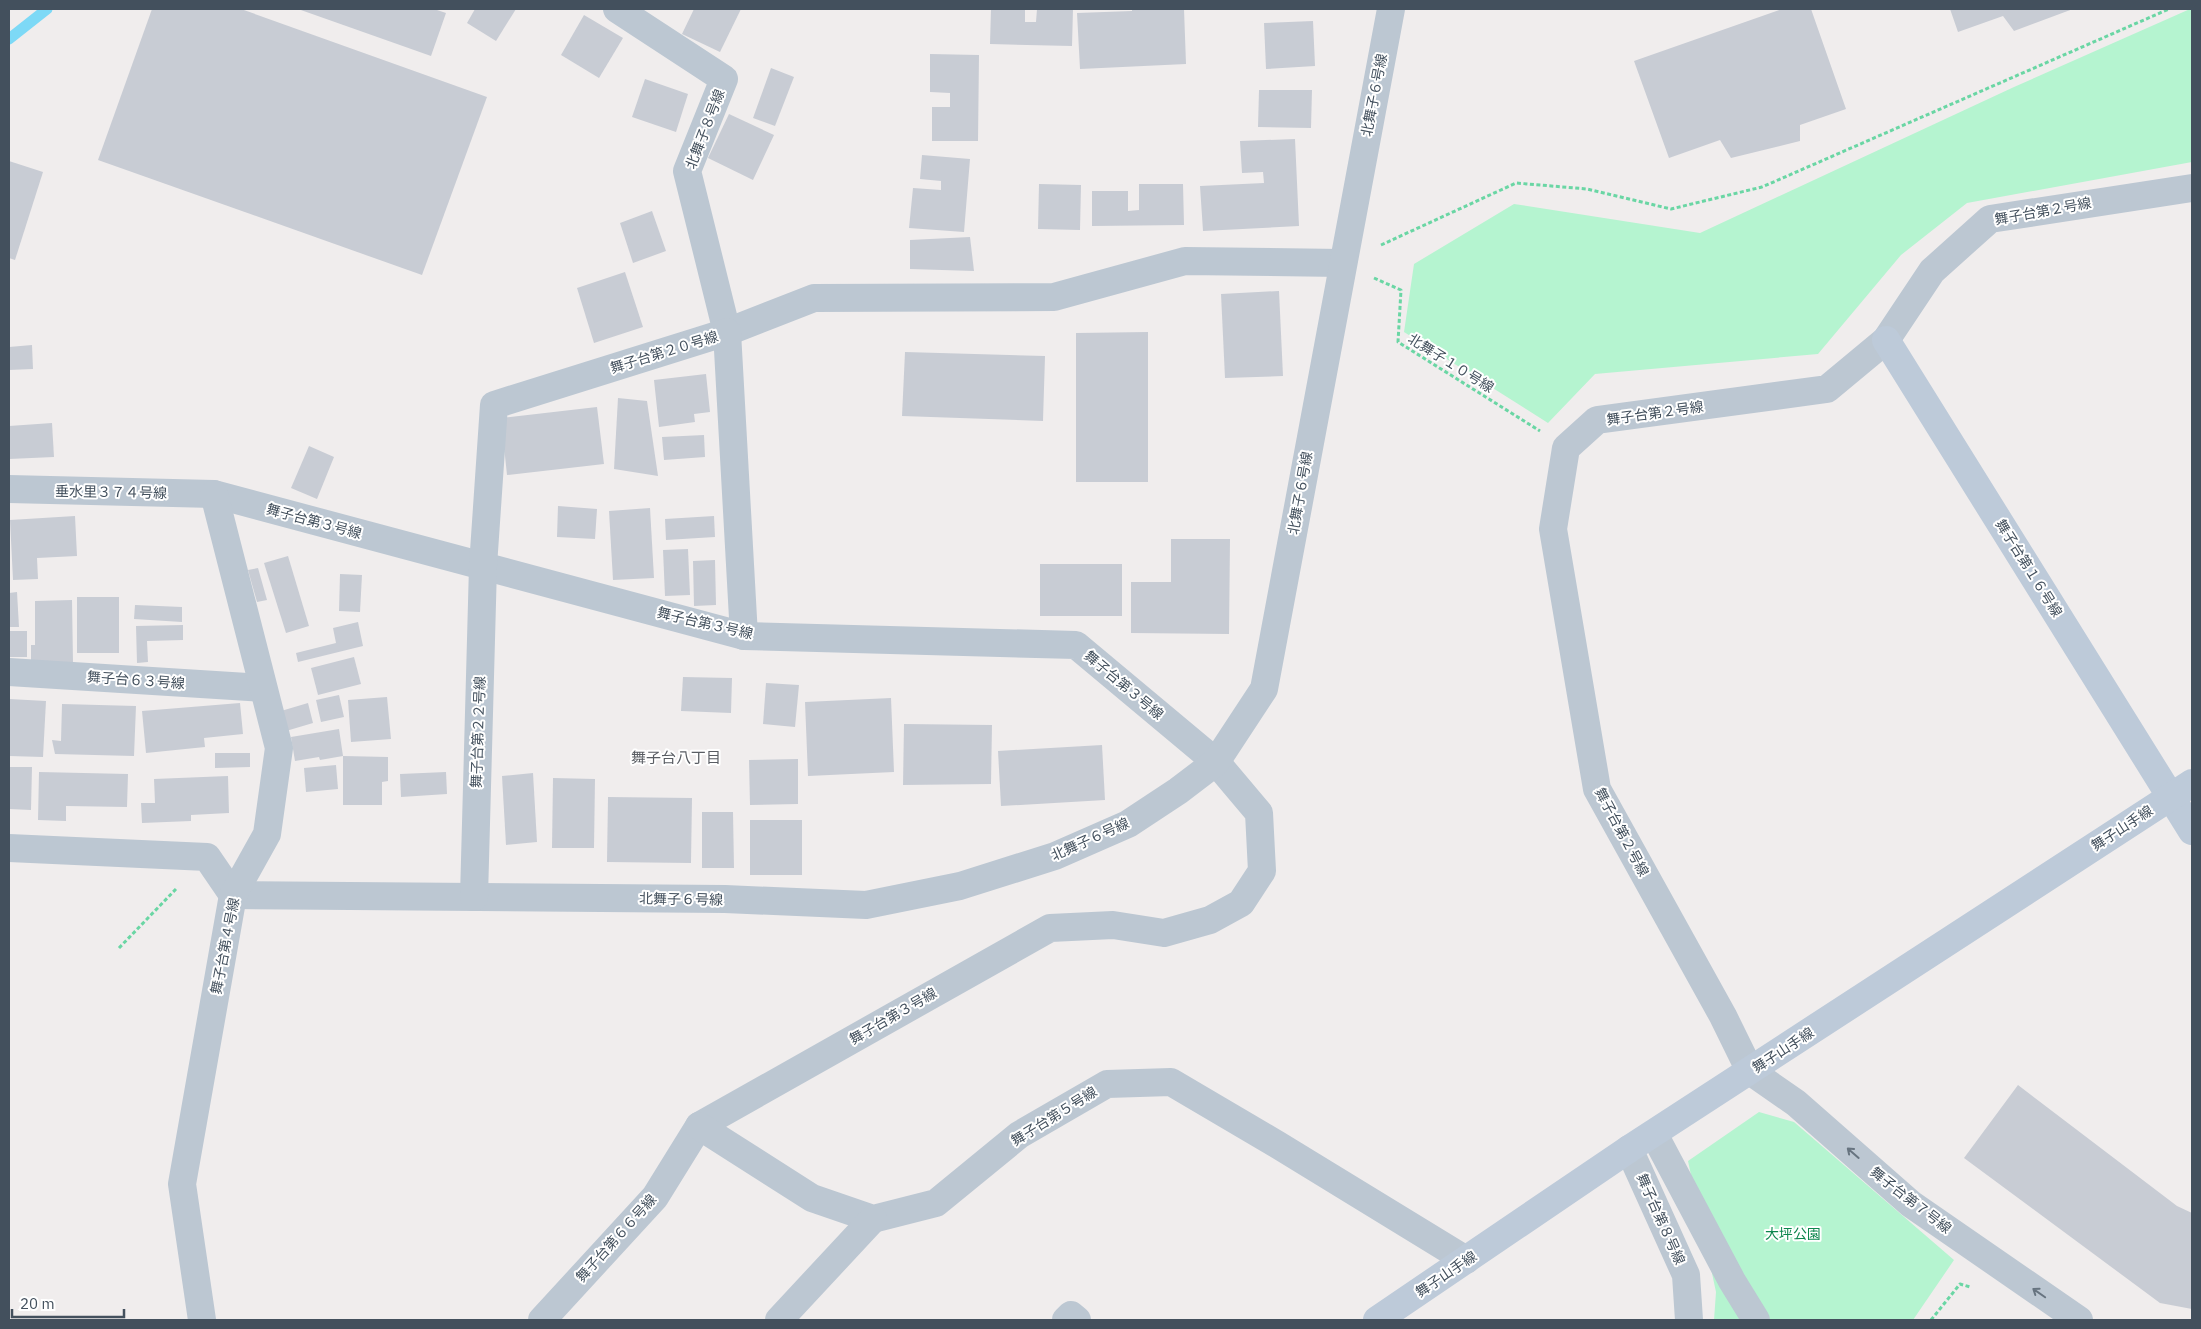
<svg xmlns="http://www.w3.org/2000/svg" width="2201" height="1329" font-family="'IBM Plex Sans','Noto Sans JP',sans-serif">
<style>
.green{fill:#b5f4d0}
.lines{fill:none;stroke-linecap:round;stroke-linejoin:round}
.stream{stroke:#7dd9f6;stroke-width:11}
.building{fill:#c8ccd4}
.path{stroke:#6ad6a4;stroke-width:3;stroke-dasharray:4 2.5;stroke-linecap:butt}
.street{stroke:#bcc7d2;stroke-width:28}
.secondary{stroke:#bdcad9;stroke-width:28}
.oneway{stroke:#677480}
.labels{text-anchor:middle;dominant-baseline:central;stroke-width:4;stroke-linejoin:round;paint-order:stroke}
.street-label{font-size:14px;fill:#43505d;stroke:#fff}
.park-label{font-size:14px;fill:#0c864d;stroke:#fff}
.neighbourhood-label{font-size:15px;fill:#595d63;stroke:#fff}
</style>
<rect width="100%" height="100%" fill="#f0eded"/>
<g class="green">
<polygon points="2190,9 2192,9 2192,162 1967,203 1901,255 1818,354 1595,374 1548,423 1404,332 1414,264 1514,204 1700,233 2014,87"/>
<polygon points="1759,1112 1794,1122 1954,1260 1913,1320 1714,1320 1716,1292 1688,1161"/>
</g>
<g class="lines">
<polyline class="stream" points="9,39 47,9"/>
</g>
<g class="building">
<polygon points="152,9 241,9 487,97 422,275 98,160"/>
<polygon points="298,9 434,9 446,13 431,56"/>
<polygon points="475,9 516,9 496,41 467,23"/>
<polygon points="694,9 741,9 720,52 682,34"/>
<polygon points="991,9 1025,9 1025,22 1036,22 1037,9 1073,9 1072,46 990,44"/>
<polygon points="1132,9 1184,9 1186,64 1080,69 1077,13 1132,11"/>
<polygon points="1782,9 1811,9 1846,109 1800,125 1800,141 1731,158 1720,140 1669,158 1634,61"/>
<polygon points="1950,9 2073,9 2014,31 2003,16 1958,32"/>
<polygon points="584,15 623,38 599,78 561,55"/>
<polygon points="1313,21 1315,66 1266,69 1264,23"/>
<polygon points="930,54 979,55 978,141 932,141 932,107 950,107 950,93 930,92"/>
<polygon points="771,68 794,77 775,126 753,118"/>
<polygon points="645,79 688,94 676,132 632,117"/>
<polygon points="1259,90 1312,90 1311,128 1258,127"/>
<polygon points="729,114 774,135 753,180 708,158"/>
<polygon points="1295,139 1299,226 1203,231 1200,186 1264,183 1263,172 1242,173 1240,141"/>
<polygon points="922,155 970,159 964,232 909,228 913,188 941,190 941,181 920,179"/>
<polygon points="9,161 43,172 15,260 9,258"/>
<polygon points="1039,184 1081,185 1080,230 1038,229"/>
<polygon points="1139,184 1183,184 1184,225 1092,226 1092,191 1128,191 1128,211 1139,210"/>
<polygon points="652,211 666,251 633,263 620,223"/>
<polygon points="970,237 974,271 910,269 910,240"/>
<polygon points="625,272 643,327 594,343 577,288"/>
<polygon points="1279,291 1283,376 1225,378 1221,294"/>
<polygon points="1148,332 1148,482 1076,482 1076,333"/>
<polygon points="32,345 33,369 9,370 9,347"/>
<polygon points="905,352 1045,356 1043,421 902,416"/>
<polygon points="706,374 710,412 694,414 695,422 659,427 654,380"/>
<polygon points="618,398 647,401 658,476 614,469"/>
<polygon points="597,407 604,464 507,475 501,418"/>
<polygon points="52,423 54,457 9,459 9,426"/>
<polygon points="704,435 705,457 664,460 662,437"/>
<polygon points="309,446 334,457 317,499 291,488"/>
<polygon points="558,506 597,509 595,539 557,537"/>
<polygon points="650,508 654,578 613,580 609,511"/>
<polygon points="75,516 77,556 37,558 38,579 13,580 10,520"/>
<polygon points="714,516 715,537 666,540 665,519"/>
<polygon points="1171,539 1230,539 1229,634 1131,633 1131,582 1171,582"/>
<polygon points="688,549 690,595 665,596 663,550"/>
<polygon points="288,556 309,626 286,633 264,563"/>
<polygon points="715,560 716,605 694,606 693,561"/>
<rect x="1040" y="564" width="82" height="52"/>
<polygon points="258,568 267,600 257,602 248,570"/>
<polygon points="340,574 362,575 360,612 339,611"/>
<polygon points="17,592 19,627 9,627 9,593"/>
<rect x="77" y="597" width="42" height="56"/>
<polygon points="72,600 73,663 31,663 31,645 35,645 35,601"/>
<polygon points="135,605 182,607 182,622 134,619"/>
<polygon points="358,622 363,646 298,662 296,653 336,643 333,628"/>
<polygon points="183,625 183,640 147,641 148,662 137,663 136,626"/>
<rect x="9" y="631" width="18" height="26"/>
<polygon points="354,657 361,684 318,695 311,668"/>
<polygon points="683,677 732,678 731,713 681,711"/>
<polygon points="766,683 799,685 795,727 763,724"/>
<polygon points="339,695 344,717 321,722 316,700"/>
<polygon points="387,697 391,739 351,742 348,700"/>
<polygon points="891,698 894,772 808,776 805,702"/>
<polygon points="9,699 46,701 43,757 9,756"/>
<polygon points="240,703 243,734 204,738 205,747 146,753 142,711"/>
<polygon points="308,703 313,723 286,731 281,711"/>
<polygon points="62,704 136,706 134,756 55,754 52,740 61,741"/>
<polygon points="904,724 992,725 991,784 903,785"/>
<polygon points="339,729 343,756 320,760 319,757 295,761 291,737"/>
<polygon points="1102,745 1105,800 1001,806 998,751"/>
<polygon points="215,753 250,753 250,767 215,768"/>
<polygon points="343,756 388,757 388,781 382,782 382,805 343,805"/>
<polygon points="798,759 798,804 750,805 749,760"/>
<polygon points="336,765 338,789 306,792 304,768"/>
<polygon points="9,767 32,767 31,810 9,809"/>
<polygon points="39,772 128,774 127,807 66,806 66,821 38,820"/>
<polygon points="446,772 447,794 401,797 400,774"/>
<polygon points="533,773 537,842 506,845 502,776"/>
<polygon points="228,776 229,813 191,815 191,821 142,823 141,803 155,803 154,779"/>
<polygon points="553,778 595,779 594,848 552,848"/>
<polygon points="608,797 692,798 691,863 607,862"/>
<polygon points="702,812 733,812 734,868 702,868"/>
<rect x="750" y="820" width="52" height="55"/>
<polygon points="2018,1085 2177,1206 2192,1213 2192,1309 2160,1303 1964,1158"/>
</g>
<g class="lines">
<g class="path">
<polyline points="1381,245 1516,183 1587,189 1671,209 1762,187 2169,9"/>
<polyline points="1374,278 1401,290 1398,342 1540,431"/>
<polyline points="119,948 176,889"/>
<polyline points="1931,1320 1960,1284 1970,1287"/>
</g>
<g class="street">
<polyline points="617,9 724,79 687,171 727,332 814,298 1054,297 1185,261 1342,263"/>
<polyline points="9,489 214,494 744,636 1076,645 1216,762 1259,813 1262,871 1241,903 1210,920 1164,933 1113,925 1050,928 699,1126 655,1197 542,1320"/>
<polyline points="9,672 263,688"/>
<polyline points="9,848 207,857 233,895 725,899 866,905 960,886 1055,856 1128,824 1178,791 1216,762 1264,689 1391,9"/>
<polyline points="474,897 483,566 494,405 727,332 744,636"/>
<polyline points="699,1126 812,1198 873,1219 936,1203 1019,1135 1107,1084 1171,1082 1278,1145 1466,1260"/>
<polyline points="1654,1134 1732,1281 1756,1320"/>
<polyline points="1629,1149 1686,1275 1689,1320"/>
<polyline points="202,1320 182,1184 233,895 267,834 279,748 214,494"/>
<polyline points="779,1320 873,1219"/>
<polyline points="1066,1320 1071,1315 1077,1320"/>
<polyline points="2079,1320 1911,1204 1796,1103 1750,1071 1723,1016 1597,789 1553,529 1566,448 1597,420 1827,389 1886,340 1932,271 1990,219 2192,188"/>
</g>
<g class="secondary">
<polyline points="1886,340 2192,831"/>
<polyline points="1377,1320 1629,1149 2192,783"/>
</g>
</g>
<defs><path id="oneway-shaft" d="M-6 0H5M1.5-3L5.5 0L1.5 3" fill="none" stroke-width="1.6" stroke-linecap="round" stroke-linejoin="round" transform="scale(1.25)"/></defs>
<g class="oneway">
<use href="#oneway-shaft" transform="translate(1853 1153) rotate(-139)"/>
<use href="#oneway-shaft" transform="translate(2039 1293) rotate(-145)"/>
</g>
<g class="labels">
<g class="street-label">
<text transform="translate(1374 95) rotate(-79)">北舞子６号線</text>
<text transform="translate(705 129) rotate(-69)">北舞子８号線</text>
<text transform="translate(2043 211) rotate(-10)">舞子台第２号線</text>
<text transform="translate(664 352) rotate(-17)">舞子台第２０号線</text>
<text transform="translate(1451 363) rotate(32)">北舞子１０号線</text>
<text transform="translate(1655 413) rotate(-8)">舞子台第２号線</text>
<text transform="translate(111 492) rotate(1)">垂水里３７４号線</text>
<text transform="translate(1300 493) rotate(-80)">北舞子６号線</text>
<text transform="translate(314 521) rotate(15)">舞子台第３号線</text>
<text transform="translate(2029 568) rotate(58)">舞子台第１６号線</text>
<text transform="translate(705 623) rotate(13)">舞子台第３号線</text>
<text transform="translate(136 680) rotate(4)">舞子台６３号線</text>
<text transform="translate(1124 685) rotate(40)">舞子台第３号線</text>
<text transform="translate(478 732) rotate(-88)">舞子台第２２号線</text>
<text transform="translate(2122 828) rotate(-33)">舞子山手線</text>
<text transform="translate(1622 832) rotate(62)">舞子台第２号線</text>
<text transform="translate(1090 839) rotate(-24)">北舞子６号線</text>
<text transform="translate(681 899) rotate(1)">北舞子６号線</text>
<text transform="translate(225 946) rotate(-79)">舞子台第４号線</text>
<text transform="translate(893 1016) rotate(-30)">舞子台第３号線</text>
<text transform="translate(1783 1050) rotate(-33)">舞子山手線</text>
<text transform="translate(1054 1116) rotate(-32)">舞子台第５号線</text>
<text transform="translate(1911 1200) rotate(38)">舞子台第７号線</text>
<text transform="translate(1661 1219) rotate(66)">舞子台第８号線</text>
<text transform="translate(616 1238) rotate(-48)">舞子台第６６号線</text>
<text transform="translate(1446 1274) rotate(-34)">舞子山手線</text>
</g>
<g class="park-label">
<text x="1793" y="1234">大坪公園</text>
</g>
<g class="neighbourhood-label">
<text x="676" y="757">舞子台八丁目</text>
</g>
</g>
<rect width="2201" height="1329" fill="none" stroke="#43505d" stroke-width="20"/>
<path d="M12 1309v8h112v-8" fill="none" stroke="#43505d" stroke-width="2.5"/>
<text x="20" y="1309" font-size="15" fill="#43505d" stroke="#ffffff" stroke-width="4" paint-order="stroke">20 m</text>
</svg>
